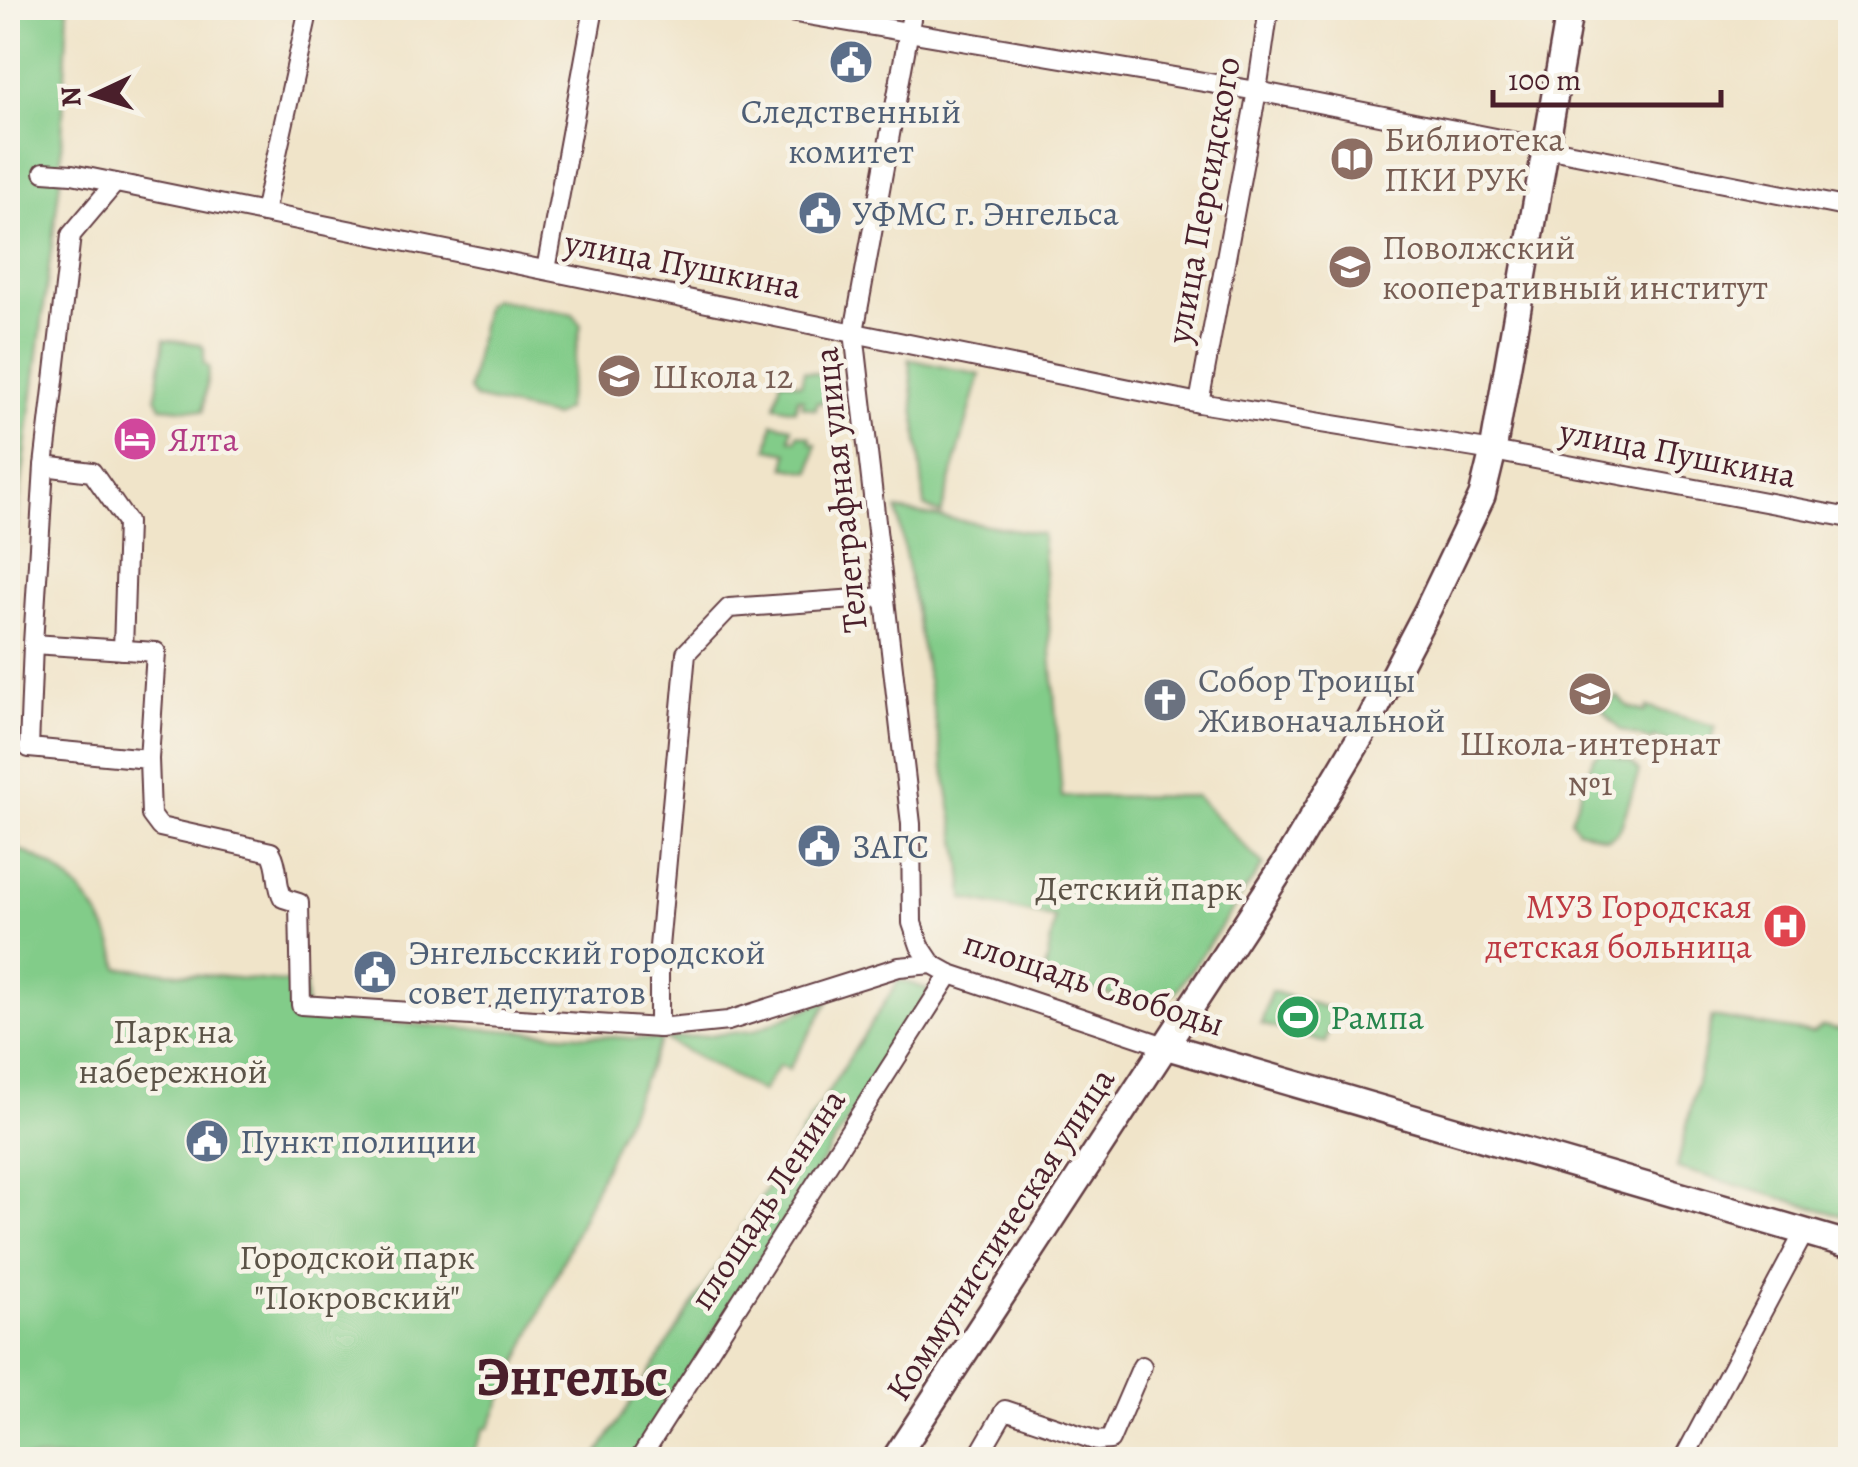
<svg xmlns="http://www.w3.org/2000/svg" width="1858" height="1467" font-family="Alegreya,serif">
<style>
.green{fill:#82cc89;stroke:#66765a;stroke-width:2.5}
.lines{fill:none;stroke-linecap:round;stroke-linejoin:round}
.minor-casing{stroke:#633d43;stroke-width:22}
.secondary-casing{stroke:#633d43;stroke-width:30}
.minor{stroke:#fff;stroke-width:18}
.secondary{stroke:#fff;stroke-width:25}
.labels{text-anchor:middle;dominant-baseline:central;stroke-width:9;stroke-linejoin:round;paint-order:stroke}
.service-label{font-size:35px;fill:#4e5e75;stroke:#f7f3e8;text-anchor:start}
.education-label{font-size:35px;fill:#785e54;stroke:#f7f3e8;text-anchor:start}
.street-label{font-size:35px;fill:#4a1f2b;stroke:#f7f3e8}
.hotel-label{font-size:35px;fill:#b23c85;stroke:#f7f3e8;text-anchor:start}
.worship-label{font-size:35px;fill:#5b616d;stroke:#f7f3e8;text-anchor:start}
.park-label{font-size:35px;fill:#5b5347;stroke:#f7f3e8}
.health-label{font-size:35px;fill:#be3a42;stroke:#f7f3e8;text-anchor:end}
.leisure-label{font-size:35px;fill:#27864d;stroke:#f7f3e8;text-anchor:start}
.town-label{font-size:55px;font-weight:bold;fill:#4a1f2b;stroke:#f7f3e8}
</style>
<rect width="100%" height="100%" fill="#f7f3e8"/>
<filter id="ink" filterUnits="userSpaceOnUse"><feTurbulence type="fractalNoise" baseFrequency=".01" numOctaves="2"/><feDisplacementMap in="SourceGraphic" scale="20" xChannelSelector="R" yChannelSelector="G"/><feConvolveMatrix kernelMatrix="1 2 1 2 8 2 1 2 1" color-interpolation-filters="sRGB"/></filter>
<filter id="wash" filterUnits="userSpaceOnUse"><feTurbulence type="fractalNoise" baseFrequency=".0048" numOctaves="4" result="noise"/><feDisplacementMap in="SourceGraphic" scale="40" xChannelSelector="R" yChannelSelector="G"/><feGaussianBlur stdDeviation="2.25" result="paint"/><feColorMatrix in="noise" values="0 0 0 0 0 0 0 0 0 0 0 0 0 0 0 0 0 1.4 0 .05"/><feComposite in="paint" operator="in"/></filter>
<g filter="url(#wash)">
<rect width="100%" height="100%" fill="#f0e4c9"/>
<g class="green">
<polygon points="11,8 68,8 60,181 8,590 8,106 17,96 18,91 18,84 8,65"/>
<polygon points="494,299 573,314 581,325 565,410 554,417 475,399 469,390 485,305"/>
<polygon points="164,339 200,344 204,348 204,364 209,367 203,411 161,407 156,397"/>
<polygon points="909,359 980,375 941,514 925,507"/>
<polygon points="804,371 829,376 823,403 817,402 816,409 802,406 803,399 798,398 795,410 775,406 781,380 801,384"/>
<polygon points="773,423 792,427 790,439 796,440 798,434 811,437 810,443 816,444 811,472 785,467 788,453 768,449"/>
<polygon points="897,510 1042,534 1062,797 1196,796 1263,865 1176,992 1133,1001 1044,977 1055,918 964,899 961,862"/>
<polygon points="1617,696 1628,707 1645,712 1647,707 1715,726 1707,753 1654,737 1652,741 1620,730 1602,710"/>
<polygon points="1602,752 1632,763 1639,772 1621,827 1617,833 1608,839 1577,829 1571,819 1593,758"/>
<path d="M8 778 19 850C70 868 109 916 119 968L306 984 305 1018 661 1040 489 1428 485 1427 470 1459H8Z"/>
<polygon points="899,980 931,990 633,1459 594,1460"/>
<polygon points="1271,991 1335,1010 1325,1043 1261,1024"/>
<polygon points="830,999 789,1069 779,1065 762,1092 664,1039 753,1031"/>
<polygon points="1712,1017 1812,1033 1823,1026 1850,1031 1850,1218 1677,1168"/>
</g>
</g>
<g filter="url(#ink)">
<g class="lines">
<defs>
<g id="minor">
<polyline points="766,8 1257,91 1850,208"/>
<polyline points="913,8 854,332 911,824 912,923 920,946 932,964"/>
<polyline points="44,172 72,174 1199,403 1493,451 1850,518"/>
<path d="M115 183 71 235 44 466 33 644 29 748 149 759 151 815 160 827 271 852C280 867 275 884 283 898L299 903 301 1005 659 1028 728 1021 899 967 932 964 950 974 1165 1046"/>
<polyline points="264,213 309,8"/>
<polyline points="546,270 594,8"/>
<polyline points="1199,403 1257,91 1269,8"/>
<polyline points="44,466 92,472 127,522 123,650"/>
<polyline points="33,644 156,652 149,759"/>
<polyline points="659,1028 659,947 686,653 729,608 884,597"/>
<polyline points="639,1460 950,974"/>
<polyline points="976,1460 1005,1410 1097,1441 1110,1440 1142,1366"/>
<polyline points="1683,1460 1805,1231"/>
</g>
<g id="secondary">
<polyline points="1165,1046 1850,1245"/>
<polyline points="894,1460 1286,862 1364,731 1428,609 1482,496 1493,451 1570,8"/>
</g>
</defs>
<use href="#minor" class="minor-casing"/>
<use href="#secondary" class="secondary-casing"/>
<use href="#minor" class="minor"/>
<use href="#secondary" class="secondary"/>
</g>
</g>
<defs>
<symbol id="civic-disc" viewBox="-11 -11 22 22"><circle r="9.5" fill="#5c6f8a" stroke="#f7f3e8"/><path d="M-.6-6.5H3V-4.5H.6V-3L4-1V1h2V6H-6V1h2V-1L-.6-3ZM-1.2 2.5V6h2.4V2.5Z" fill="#fff"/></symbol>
<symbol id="library-disc" viewBox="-11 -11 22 22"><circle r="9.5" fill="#8d6e63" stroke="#f7f3e8"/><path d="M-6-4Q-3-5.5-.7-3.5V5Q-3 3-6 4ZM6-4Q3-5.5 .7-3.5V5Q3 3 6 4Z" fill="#fff"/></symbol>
<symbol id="university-disc" viewBox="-11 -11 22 22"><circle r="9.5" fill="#8d6e63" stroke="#f7f3e8"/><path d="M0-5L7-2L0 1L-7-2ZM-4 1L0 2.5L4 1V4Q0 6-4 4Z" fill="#fff"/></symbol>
<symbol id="school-disc" viewBox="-11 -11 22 22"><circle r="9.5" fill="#8d6e63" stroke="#f7f3e8"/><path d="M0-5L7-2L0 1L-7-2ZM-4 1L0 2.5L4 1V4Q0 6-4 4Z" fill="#fff"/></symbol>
<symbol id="hotel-disc" viewBox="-11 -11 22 22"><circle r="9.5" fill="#d1479c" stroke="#f7f3e8"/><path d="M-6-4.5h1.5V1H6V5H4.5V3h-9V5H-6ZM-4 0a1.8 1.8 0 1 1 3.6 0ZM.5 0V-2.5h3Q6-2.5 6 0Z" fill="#fff"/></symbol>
<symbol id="church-disc" viewBox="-11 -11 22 22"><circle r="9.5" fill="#6b7280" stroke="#f7f3e8"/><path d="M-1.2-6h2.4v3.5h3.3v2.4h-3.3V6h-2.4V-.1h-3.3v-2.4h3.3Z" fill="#fff"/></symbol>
<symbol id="hospital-disc" viewBox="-11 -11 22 22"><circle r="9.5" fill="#e0444e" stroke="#f7f3e8"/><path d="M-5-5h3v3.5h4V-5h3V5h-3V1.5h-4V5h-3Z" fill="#fff"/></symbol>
<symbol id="stadium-disc" viewBox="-11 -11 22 22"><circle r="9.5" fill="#2e9e5b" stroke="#f7f3e8"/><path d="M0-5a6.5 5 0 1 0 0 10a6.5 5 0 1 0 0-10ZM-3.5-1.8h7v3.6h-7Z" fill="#fff"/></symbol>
</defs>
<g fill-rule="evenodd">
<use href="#civic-disc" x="826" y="37" width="50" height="50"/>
<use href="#library-disc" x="1327" y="134" width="50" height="50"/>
<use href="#civic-disc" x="795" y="188" width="50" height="50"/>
<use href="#university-disc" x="1325" y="242" width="50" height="50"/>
<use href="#school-disc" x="594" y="351" width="50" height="50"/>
<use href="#hotel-disc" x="110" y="414" width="50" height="50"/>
<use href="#school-disc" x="1565" y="669" width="50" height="50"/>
<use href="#church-disc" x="1140" y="675" width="50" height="50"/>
<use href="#civic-disc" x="794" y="821" width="50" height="50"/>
<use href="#hospital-disc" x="1760" y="901" width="50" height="50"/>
<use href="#civic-disc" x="350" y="947" width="50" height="50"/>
<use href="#stadium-disc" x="1273" y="992" width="50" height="50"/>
<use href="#civic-disc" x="182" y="1116" width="50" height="50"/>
</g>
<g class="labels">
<g class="service-label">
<text x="851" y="111" text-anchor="middle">Следственный<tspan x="851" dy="40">комитет</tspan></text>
<text x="852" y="213">УФМС г. Энгельса</text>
<text x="852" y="846">ЗАГС</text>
<text x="408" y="952">Энгельсский городской<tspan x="408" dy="40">совет депутатов</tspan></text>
<text x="240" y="1141">Пункт полиции</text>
</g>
<g class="education-label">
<text x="1384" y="139">Библиотека<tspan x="1384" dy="40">ПКИ РУК</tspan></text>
<text x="1382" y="247">Поволжский<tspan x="1382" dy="40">кооперативный институт</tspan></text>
<text x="652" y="376">Школа 12</text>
<text x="1590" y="743" text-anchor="middle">Школа-интернат<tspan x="1590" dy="40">№1</tspan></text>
</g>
<g class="street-label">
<text transform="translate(1203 200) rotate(-80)">улица Персидского</text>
<text transform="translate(683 264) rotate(11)">улица Пушкина</text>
<text transform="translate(1678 453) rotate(11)">улица Пушкина</text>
<text transform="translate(840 490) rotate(-96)">Телеграфная улица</text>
<text transform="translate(1094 983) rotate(18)">площадь Свободы</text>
<text transform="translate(767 1199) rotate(-57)">площадь Ленина</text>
<text transform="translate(1000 1234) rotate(-57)">Коммунистическая улица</text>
</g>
<g class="hotel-label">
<text x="168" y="439">Ялта</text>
</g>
<g class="worship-label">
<text x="1198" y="680">Собор Троицы<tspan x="1198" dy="40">Живоначальной</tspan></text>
</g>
<g class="park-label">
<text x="1139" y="888">Детский парк</text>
<text x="173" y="1031">Парк на<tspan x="173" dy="40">набережной</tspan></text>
<text x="357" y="1257">Городской парк<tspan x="357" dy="40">"Покровский"</tspan></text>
</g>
<g class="health-label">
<text x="1752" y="906">МУЗ Городская<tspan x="1752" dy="40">детская больница</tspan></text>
</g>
<g class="leisure-label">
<text x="1330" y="1017">Рампа</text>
</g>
<g class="town-label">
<text x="572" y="1376">Энгельс</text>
</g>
</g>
<rect width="1858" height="1467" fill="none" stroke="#f7f3e8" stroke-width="40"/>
<g transform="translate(95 95) rotate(266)" stroke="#f7f3e8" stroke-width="8" paint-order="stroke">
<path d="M0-8L18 38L0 25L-18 38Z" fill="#4a1f2b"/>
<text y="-15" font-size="28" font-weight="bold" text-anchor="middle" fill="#4a1f2b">N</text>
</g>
<path d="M1493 90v15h228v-15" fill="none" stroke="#4a1f2b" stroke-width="5"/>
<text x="1508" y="90" font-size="30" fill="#4a1f2b" stroke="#f7f3e8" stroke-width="8" paint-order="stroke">100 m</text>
</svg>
